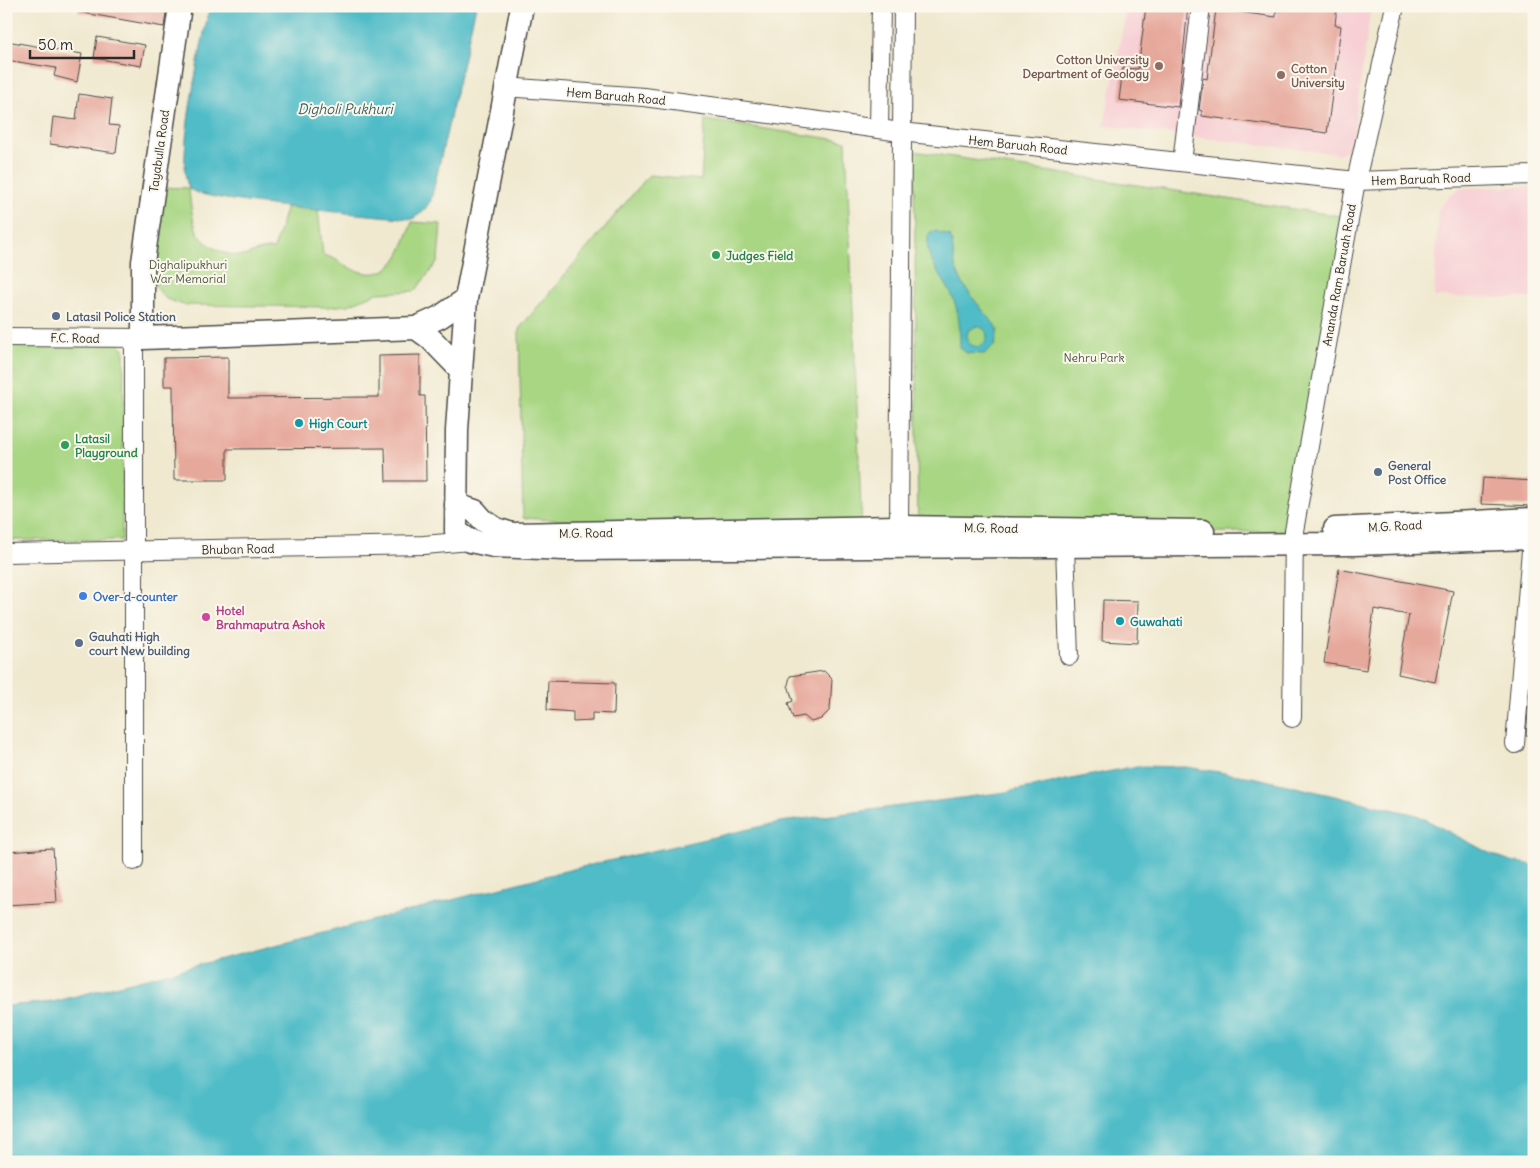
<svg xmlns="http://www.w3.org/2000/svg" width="1540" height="1168" font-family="Delius,sans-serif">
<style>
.built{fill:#f7cfd4}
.green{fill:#a8d683;stroke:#6a8057}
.water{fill:#4fbcc7;stroke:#3d7479;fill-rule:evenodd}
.building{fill:#e7a89c}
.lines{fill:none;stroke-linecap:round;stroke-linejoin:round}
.minor-casing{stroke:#494844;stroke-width:20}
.major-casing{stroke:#494844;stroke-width:25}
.minor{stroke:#fff;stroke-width:18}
.major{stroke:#fff;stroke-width:22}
.education-dot{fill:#8d6e63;stroke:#fbf7ec;stroke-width:2}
.leisure-dot{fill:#2e9e5b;stroke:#fbf7ec;stroke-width:2}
.service-dot{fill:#5c6f8a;stroke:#fbf7ec;stroke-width:2}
.culture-dot{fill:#0f9aa8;stroke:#fbf7ec;stroke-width:2}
.shop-dot{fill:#3f7fe0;stroke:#fbf7ec;stroke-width:2}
.hotel-dot{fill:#d1479c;stroke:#fbf7ec;stroke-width:2}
.labels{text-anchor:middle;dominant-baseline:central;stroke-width:4;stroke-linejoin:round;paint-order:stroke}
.education-label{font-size:12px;font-weight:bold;fill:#785e54;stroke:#fbf7ec;text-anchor:end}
.street-label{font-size:12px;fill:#2b2b2b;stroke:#fbf7ec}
.leisure-label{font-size:12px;font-weight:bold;fill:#27864d;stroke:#fbf7ec;text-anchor:start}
.park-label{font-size:12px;fill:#4a5641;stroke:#fbf7ec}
.service-label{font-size:12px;font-weight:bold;fill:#4e5e75;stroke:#fbf7ec;text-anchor:start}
.culture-label{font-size:12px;font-weight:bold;fill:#0d838f;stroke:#fbf7ec;text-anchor:start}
.shop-label{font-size:12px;font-weight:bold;fill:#366cbe;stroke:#fbf7ec;text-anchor:start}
.hotel-label{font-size:12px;font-weight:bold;fill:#b23c85;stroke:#fbf7ec;text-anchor:start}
.water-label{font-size:14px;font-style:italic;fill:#385e62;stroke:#fbf7ec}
</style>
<rect width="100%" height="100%" fill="#fbf7ec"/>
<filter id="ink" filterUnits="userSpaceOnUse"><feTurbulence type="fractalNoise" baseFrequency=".02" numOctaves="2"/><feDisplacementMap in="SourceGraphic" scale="10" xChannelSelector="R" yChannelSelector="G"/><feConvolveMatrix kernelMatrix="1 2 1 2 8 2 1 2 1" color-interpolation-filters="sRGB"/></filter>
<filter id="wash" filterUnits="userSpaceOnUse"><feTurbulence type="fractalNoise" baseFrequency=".0096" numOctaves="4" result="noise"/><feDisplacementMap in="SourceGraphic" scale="20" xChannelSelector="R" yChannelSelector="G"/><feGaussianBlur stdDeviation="1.12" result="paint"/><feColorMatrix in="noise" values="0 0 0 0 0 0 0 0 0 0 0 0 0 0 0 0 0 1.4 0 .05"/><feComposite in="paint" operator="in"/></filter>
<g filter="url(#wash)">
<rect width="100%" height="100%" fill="#f0e9d0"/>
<g class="built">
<polygon points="1127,6 1371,6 1352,144 1350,148 1339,154 1104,126"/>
<polygon points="1534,186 1534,298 1434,297 1438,210 1450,195 1460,188"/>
</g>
<g class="green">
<polygon points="705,120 846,141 862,532 702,530 523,518 519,329 649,175 701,180"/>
<polygon points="914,151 1346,217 1294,531 918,537"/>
<path d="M157 187 189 188C190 202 192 219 197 231 203 245 226 256 240 256 251 256 257 248 274 249L287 206 318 209 323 255C338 258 344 267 358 271 394 283 403 247 412 222L441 224 438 261 415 291 378 293 348 305 328 307 184 305 166 299 154 285Z"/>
<polygon points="118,342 124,349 122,540 6,540 6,345"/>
</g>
<g class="water">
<path d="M210 6H476L431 200 423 212 412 219C384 216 200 202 190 189 173 167 203 37 210 6Z"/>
<path d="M935 231 950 236C955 247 951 261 959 276 968 295 985 312 998 329L995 345 984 354 967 353 960 348C960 330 960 315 953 298 945 277 919 255 930 232ZM976 326C985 327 989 333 986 342L978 347C969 346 965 340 968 331Z"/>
<polygon points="1137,766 1186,767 1252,777 1417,815 1491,854 1511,861 1534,865 1534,1162 6,1162 6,1006 53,1002 573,869 780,822 1006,792"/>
</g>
<g id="blocks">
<g class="building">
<polygon points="79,6 167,6 164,27 78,12"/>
<polygon points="1146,6 1188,6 1178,107 1119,100 1123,68 1138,69"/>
<polygon points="1276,6 1337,6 1335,25 1341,26 1327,133 1202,116 1202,111 1199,110 1203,78 1207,79 1216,9 1276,17"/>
<polygon points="97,37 145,45 141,66 94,58"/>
<polygon points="6,41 82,54 77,82 54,76 56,68 6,60"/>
<polygon points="79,94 112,99 109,125 119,126 116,153 50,144 53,117 76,120"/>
<polygon points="420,355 420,396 425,396 426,481 386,481 385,448 227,449 227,480 174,480 173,386 164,386 164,358 228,357 228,398 379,397 379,356"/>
<polygon points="1483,478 1534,481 1534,506 1481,504"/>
<polygon points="1339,569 1453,591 1435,682 1398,674 1409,615 1374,609 1366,670 1324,663"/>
<polygon points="1103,600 1138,601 1137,643 1102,641"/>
<polygon points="824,671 832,679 830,710 821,719 811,722 804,716 793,718 788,703 793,701 788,685 790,676"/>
<polygon points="548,681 615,683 614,714 592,713 592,721 573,722 573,712 547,710"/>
<polygon points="1530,689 1534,689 1534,736 1526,735"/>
<polygon points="53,849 57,902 6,905 6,852"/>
</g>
</g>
</g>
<g filter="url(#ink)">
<use href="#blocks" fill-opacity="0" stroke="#494844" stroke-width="1"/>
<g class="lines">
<defs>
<g id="minor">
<polyline points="504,87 644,97 901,132 1356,181 1534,175"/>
<polyline points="879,129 881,6"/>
<polyline points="1182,162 1201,6"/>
<polyline points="6,337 143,338"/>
<polyline points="134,338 134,861"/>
<polyline points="899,527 903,6"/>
<polyline points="1065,547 1069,656"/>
<polyline points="6,553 424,545 470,541 475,539"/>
<polyline points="1292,718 1294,531 1356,181 1395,6"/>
<polyline points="1515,744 1532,538"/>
</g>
<g id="major">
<polyline points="180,6 143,262 143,338 416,328 431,339 460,369"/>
<polyline points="522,6 466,299 457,430 456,531 470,541 494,546 564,549 1354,544 1534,538"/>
<polyline points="416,328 440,317 466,299"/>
<polyline points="456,505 475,511 483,520 496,529 512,534 899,527 1203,531"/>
<polyline points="1335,529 1534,519"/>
</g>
</defs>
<use href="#minor" class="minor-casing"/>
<use href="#major" class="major-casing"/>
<use href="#minor" class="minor"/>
<use href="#major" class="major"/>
</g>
</g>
<g class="education-dot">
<circle cx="1159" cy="66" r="5"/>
<circle cx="1281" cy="75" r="5"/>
</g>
<g class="leisure-dot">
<circle cx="716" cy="255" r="5"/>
<circle cx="65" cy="445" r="5"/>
</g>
<g class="service-dot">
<circle cx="56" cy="316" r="5"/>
<circle cx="1378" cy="472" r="5"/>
<circle cx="79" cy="643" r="5"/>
</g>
<g class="culture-dot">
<circle cx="299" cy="423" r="5"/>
<circle cx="1120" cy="621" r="5"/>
</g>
<circle class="shop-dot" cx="83" cy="596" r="5"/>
<circle class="hotel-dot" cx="206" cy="617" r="5"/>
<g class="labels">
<g class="education-label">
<text x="1149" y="59">Cotton University<tspan x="1149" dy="14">Department of Geology</tspan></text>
<text x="1291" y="68" text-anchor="start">Cotton<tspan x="1291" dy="14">University</tspan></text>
</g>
<g class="street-label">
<text transform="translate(616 96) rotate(5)">Hem Baruah Road</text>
<text transform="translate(1018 145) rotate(6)">Hem Baruah Road</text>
<text transform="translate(159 151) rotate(-82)">Tayabulla Road</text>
<text transform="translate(1421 179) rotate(-2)">Hem Baruah Road</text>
<text transform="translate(1339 275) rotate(-80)">Ananda Ram Baruah Road</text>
<text transform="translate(75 338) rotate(1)">F.C. Road</text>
<text transform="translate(1395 526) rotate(-3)">M.G. Road</text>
<text transform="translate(991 528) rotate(1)">M.G. Road</text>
<text transform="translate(586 533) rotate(-1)">M.G. Road</text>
<text transform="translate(238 549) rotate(-1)">Bhuban Road</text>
</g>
<g class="leisure-label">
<text x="726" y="255">Judges Field</text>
<text x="75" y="438">Latasil<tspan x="75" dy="14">Playground</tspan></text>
</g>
<g class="park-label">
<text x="188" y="264">Dighalipukhuri<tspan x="188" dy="14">War Memorial</tspan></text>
<text x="1094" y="357">Nehru Park</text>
</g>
<g class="service-label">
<text x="66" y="316">Latasil Police Station</text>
<text x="1388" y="465">General<tspan x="1388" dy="14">Post Office</tspan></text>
<text x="89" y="636">Gauhati High<tspan x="89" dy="14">court New building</tspan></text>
</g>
<g class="culture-label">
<text x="309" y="423">High Court</text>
<text x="1130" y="621">Guwahati</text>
</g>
<g class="shop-label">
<text x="93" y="596">Over-d-counter</text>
</g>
<g class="hotel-label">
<text x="216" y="610">Hotel<tspan x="216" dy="14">Brahmaputra Ashok</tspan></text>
</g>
<g class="water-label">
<text x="345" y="109">Digholi Pukhuri</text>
</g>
</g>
<rect width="1540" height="1168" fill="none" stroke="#fbf7ec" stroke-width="25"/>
<path d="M30 50v8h104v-8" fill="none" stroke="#2b2b2b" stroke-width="2.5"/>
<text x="38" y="50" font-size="15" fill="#2b2b2b" stroke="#fbf7ec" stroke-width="4" paint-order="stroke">50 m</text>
</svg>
